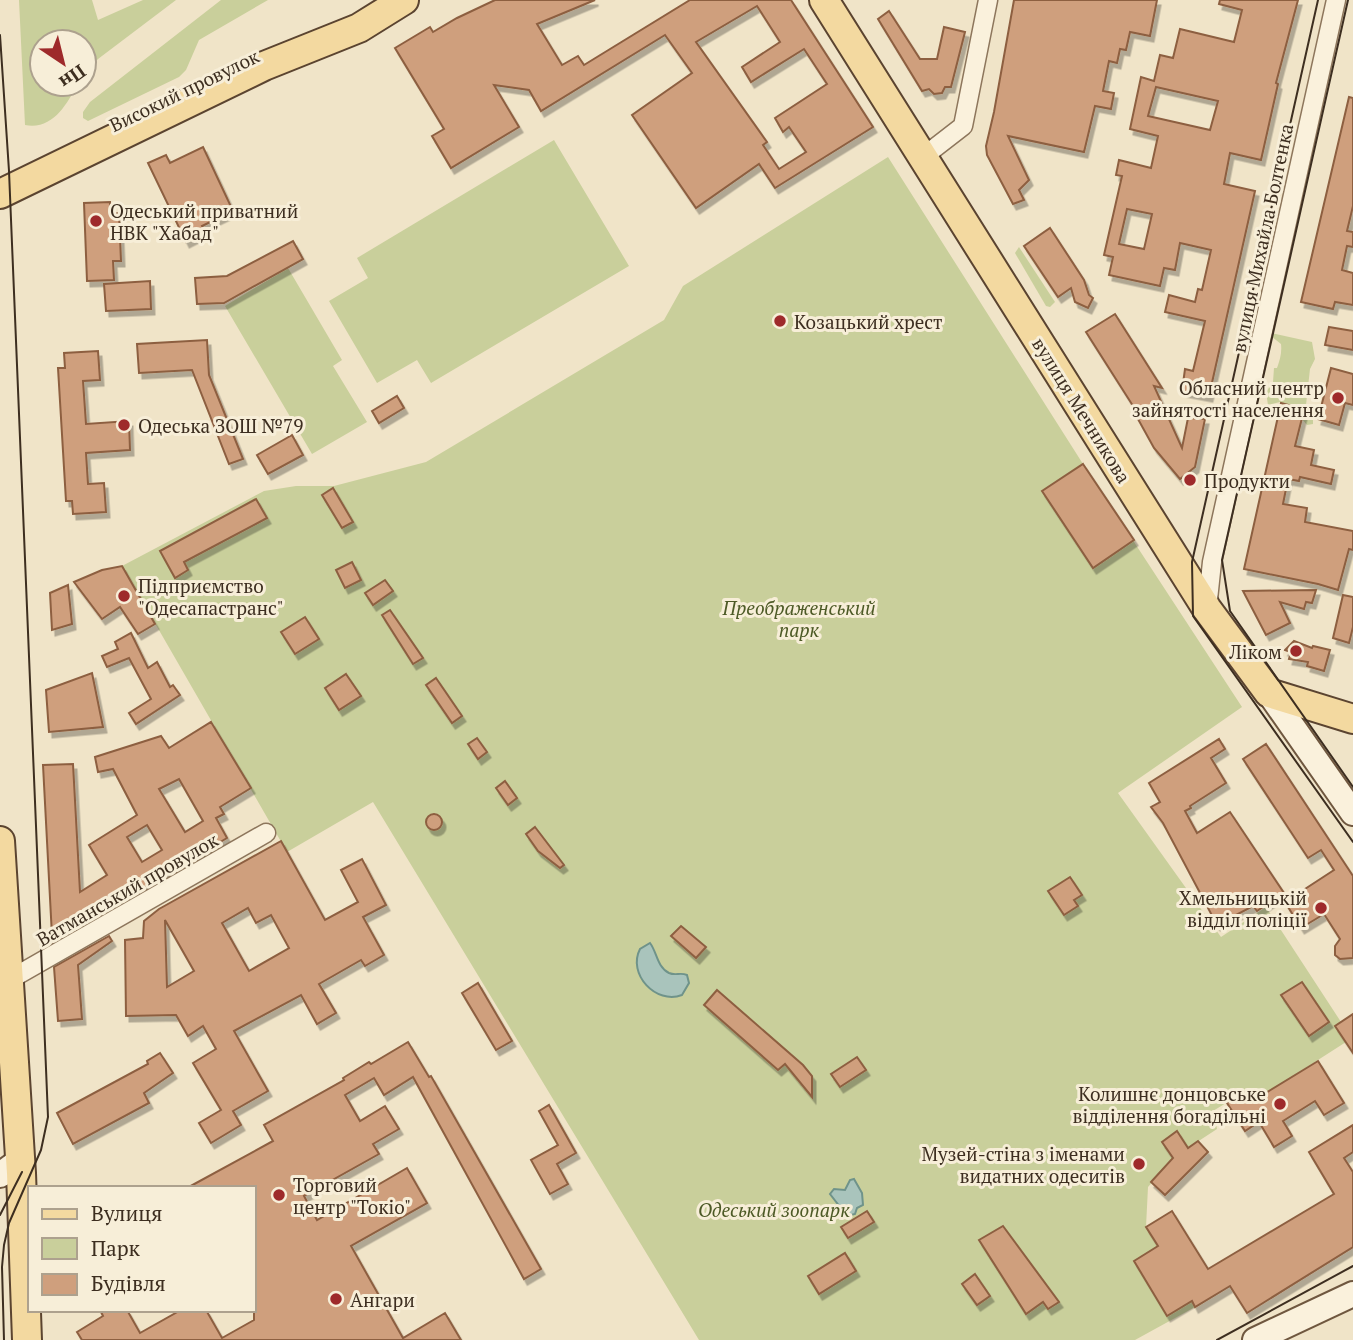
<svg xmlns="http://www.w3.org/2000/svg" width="1353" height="1340" font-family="'PT Serif',serif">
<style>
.green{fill:#c9cf9b}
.water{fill:#a9c4bc;stroke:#6f938a;stroke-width:2}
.building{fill:#cf9f7d;stroke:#8d5f41;stroke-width:2;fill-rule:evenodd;filter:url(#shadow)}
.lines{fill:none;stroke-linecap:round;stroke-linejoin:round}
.street-casing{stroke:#8d765c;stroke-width:21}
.secondary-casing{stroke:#6f573f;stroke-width:28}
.primary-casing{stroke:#5b4430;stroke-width:32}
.street{stroke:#faf1dc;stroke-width:18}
.secondary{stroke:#faf1dc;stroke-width:24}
.primary{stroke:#f3d9a0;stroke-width:28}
.tram{stroke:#3d2e20;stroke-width:2}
.poi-dot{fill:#9e2a2b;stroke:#f7eed8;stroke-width:2.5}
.labels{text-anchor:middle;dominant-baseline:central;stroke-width:6;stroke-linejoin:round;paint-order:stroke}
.street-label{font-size:19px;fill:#3d2e20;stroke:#f7eed8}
.poi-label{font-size:19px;fill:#3d2e20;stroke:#f7eed8;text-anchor:start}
.park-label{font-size:19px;font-style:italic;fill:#4d5a26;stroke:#f7eed8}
</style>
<defs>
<filter id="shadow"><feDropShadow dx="3.5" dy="5.5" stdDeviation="0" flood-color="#0004"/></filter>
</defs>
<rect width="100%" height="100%" fill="#f0e4c8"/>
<g class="green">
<path d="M19 0H92L98 20 143 0H176L98 59 84 74V42H42V84H78C66 105 53 130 25 125Z"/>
<polygon points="221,0 268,0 199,40 186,70 179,77 88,121 83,118 83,112 90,102"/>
<polygon points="554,140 629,266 431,383 417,360 377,383 329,301 368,278 357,258"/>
<polygon points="888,157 1083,464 1242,707 1118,793 1221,937 1266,907 1341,1022 1335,1026 1346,1042 1251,1103 1244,1092 1213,1111 1217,1129 1188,1148 1177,1132 1162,1142 1173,1158 1148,1187 1146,1227 1195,1307 1135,1340 699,1340 373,802 287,852 122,566 264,491 296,486 334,486 426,462 664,320 683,286"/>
<polygon points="1019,247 1055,302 1050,307 1046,306 1015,253"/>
<polygon points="288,268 342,360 333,366 367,422 312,454 225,306"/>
<path d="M1266 332 1312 342 1315 359 1310 369 1306 405 1313 410V424L1307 425 1302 419 1303 414 1295 412 1296 407 1280 402 1268 405 1266 392 1273 382 1274 368H1277C1280 360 1282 353 1281 344Z"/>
</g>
<g class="water">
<path d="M650 943C657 952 657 967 669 973 676 976 680 972 687 975L689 983 682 995C656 1005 627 974 640 949Z"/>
<polygon points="854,1179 862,1193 863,1205 857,1208 855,1214 843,1217 840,1207 830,1194 834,1189 845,1190 850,1180"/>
</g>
<g class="building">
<path d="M495 0H595L537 24 562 65 578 56 584 65 690 0H791L873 127 775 188 759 164 696 208 632 115 692 73 665 35 541 111 529 90 494 85 519 127 451 168 432 136 444 129 395 48 430 27 433 32 457 18ZM757 6 780 42 742 67 751 82 804 49 827 84 775 118 783 132 789 127 806 152 779 169 763 145 767 142 696 42Z"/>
<polygon points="1014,0 1157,0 1150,36 1130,32 1126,50 1120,49 1117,63 1109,61 1103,91 1114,93 1111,109 1095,106 1084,152 1008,136 1029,180 1019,190 1024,200 1013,204 987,155 986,146 994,112"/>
<path d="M1220 0H1298L1276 83 1278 84 1261 160 1230 153 1224 184 1255 191 1209 396 1182 391 1185 369 1193 371 1205 321 1165 312 1169 295 1195 302 1198 289 1202 290 1211 250 1180 243 1175 270 1164 268 1160 286 1109 275 1113 257 1104 255 1122 176 1116 175 1119 160 1151 168 1158 136 1130 129 1141 77 1154 81 1160 55 1173 58 1180 29 1234 42 1242 10 1219 4ZM1156 87 1218 101 1210 130 1148 116ZM1127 209 1152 214 1144 249 1119 244Z"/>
<polygon points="889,11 920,59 937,59 944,27 965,32 951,87 945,87 942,93 934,94 929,89 922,91 878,19"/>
<polygon points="1349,97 1353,98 1353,206 1347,231 1353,232 1353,247 1347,246 1342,270 1353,273 1353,305 1335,302 1333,309 1301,302"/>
<polygon points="203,147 233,211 202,226 205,232 186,242 148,163 166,155 170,163"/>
<polygon points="110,202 110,214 119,213 121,261 113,261 114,280 87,281 84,203"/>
<polygon points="1050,228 1084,280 1089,295 1093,298 1088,308 1075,302 1071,288 1058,297 1024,246"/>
<polygon points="293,241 303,259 224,303 197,304 195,278 227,276"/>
<polygon points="150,281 151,309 106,311 104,284"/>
<polygon points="1115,314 1162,388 1154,386 1182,448 1188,418 1205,419 1195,467 1180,479 1154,448 1133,410 1135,409 1086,332"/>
<polygon points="1329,327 1353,331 1353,350 1325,345"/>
<polygon points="207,340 209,375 243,459 229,464 192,370 139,373 137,344"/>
<polygon points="98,351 100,380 83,381 86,424 129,421 130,450 86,453 88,484 104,483 106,512 73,514 72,501 66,501 58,368 65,368 64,353"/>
<polygon points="1331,368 1353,374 1353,405 1345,403 1339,425 1318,419"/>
<polygon points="397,396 404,408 379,423 372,411"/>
<polygon points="1281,403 1296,407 1295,412 1303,414 1295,446 1314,450 1311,465 1334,470 1331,484 1300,477 1299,481 1288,479 1283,504 1307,508 1305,522 1353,531 1353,550 1349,549 1338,590 1318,584 1244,569"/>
<polygon points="292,435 303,455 268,474 257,455"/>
<polygon points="1083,464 1134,540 1093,568 1042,491"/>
<polygon points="333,488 353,522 342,528 322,495"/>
<polygon points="256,499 267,518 184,562 188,570 175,578 160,551"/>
<polygon points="352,562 361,580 345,588 336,570"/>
<polygon points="122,566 155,624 138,634 120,607 102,619 74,582 102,570"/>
<polygon points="385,580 393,591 373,605 365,593"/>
<polygon points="68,585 72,624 52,630 50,593"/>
<polygon points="1316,590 1312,603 1306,602 1304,609 1280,602 1290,623 1266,635 1243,591"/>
<polygon points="1343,595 1353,597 1353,627 1349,643 1333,638"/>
<polygon points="390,610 423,658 413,664 382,615"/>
<polygon points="305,617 319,639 295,654 281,632"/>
<polygon points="131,633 148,668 157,662 170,687 173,685 180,695 136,724 129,713 151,699 129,658 107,667 102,656 118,649 115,642"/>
<polygon points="1294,641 1312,648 1313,646 1330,650 1324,671 1307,666 1308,662 1289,659 1291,652 1285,650"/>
<polygon points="92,673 103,727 49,732 46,690"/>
<polygon points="346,674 361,696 339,710 325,688"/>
<polygon points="436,678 462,716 452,723 426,685"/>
<path d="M211 722 251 788 220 807 224 814 216 818 227 838 59 938 52 936 43 765 73 764 80 892 107 875 89 845 137 815 113 769 98 772 95 757 161 736 169 748ZM179 779 203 821 185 832 159 789ZM147 825 162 850 142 862 127 837Z"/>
<polygon points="477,738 487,752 478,759 468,744"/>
<polygon points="1219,739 1225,749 1211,758 1226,783 1190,806 1191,808 1185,811 1197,833 1230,812 1284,893 1257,911 1253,906 1217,925 1163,823 1151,807 1160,802 1149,783"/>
<polygon points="1266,744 1353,876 1353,958 1340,959 1335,955 1335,946 1340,939 1324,914 1301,928 1285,902 1334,870 1321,850 1308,858 1243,759"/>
<polygon points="505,781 517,798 508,805 496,788"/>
<circle cx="434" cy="822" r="8"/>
<polygon points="535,827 564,865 560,868 538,851 526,834"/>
<path d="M281 841 325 920 358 902 341 870 362 859 386 905 363 917 384 955 365 966 361 960 319 984 336 1013 317 1024 301 995 234 1031 268 1091 233 1111 241 1125 211 1143 199 1123 221 1110 193 1063 216 1049 203 1026 188 1036 176 1015 126 1016 125 940 143 938 144 921 159 909ZM248 908 256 923 271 915 289 948 249 971 222 923ZM165 920 194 971 167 987Z"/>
<polygon points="1070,877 1082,895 1074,900 1078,906 1064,915 1048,891"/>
<polygon points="681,926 706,947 696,958 671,936"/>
<polygon points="109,936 112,941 78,965 82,1019 58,1021 54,967"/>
<polygon points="1302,982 1329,1022 1309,1036 1281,995"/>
<polygon points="478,983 512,1041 496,1050 462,993"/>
<polygon points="717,990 803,1065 812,1076 812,1097 785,1064 778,1070 704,1005"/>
<polygon points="1353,1014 1353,1053 1335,1026"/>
<polygon points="408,1042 429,1077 431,1076 541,1269 524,1279 413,1077 384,1095 374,1078 345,1095 360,1121 385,1106 399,1129 373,1144 379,1154 304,1196 317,1220 407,1168 427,1203 351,1246 403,1338 445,1313 461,1340 82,1340 77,1332 103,1316 100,1310 127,1310 140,1333 181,1310 206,1310 222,1338 254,1320 254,1188 187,1188 273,1141 264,1125 344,1080 343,1078 369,1062 371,1064"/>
<polygon points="160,1053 173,1073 144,1093 149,1103 73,1144 57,1113 148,1064 147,1061"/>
<polygon points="857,1057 866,1070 840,1087 831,1074"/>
<polygon points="1318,1061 1344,1103 1324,1115 1315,1101 1283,1121 1292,1136 1274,1147 1259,1122 1245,1131 1227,1103 1244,1092 1251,1102"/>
<polygon points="549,1105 576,1153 557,1164 568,1184 550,1194 531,1160 558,1145 539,1111"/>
<polygon points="1353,1125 1353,1152 1344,1158 1353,1172 1353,1247 1247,1313 1230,1286 1195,1307 1192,1301 1167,1316 1134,1261 1158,1246 1146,1227 1172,1211 1208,1269 1334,1194 1309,1152"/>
<polygon points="1177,1131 1188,1148 1198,1141 1208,1152 1165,1195 1151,1182 1173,1158 1162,1142"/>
<polygon points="867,1211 874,1222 848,1238 841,1227"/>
<polygon points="1003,1226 1059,1302 1048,1309 1043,1302 1026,1314 979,1240"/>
<polygon points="845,1253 856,1271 819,1294 808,1276"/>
<polygon points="975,1274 990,1296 977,1305 962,1284"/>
</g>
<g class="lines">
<defs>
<g id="street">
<polyline points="923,157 963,126 988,0"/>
<polyline points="1207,609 1212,562 1336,0"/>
<polyline points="9,980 266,833"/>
</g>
<g id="secondary">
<polyline points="1269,693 1353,813"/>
<polyline points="0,1175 19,1161"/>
<polyline points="1255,1340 1353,1294"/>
</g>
<g id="primary">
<polyline points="824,0 1207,609 1269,693 1353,719"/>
<polyline points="0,194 264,66 359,28 404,0"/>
<polyline points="0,841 21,1173 27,1340"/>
</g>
</defs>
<use href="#street" class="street-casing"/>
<use href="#secondary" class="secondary-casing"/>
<use href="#primary" class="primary-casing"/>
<use href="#street" class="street"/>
<use href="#secondary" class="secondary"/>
<use href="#primary" class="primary"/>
<g class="tram">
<polyline points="1318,0 1192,562 1193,616 1353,842"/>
<polyline points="1348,0 1222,560 1230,611 1353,787"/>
<polyline points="0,35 9,171 48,1117 41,1150 9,1223 4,1245 2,1267 4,1340"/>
<polyline points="0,1215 22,1172"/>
<polyline points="1217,1340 1353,1266"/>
</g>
</g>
<g class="poi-dot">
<circle cx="96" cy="221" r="7"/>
<circle cx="780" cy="321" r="7"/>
<circle cx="1338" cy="398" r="7"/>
<circle cx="124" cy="425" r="7"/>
<circle cx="1190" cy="480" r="7"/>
<circle cx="124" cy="596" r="7"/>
<circle cx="1296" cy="651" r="7"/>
<circle cx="1321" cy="908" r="7"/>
<circle cx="1280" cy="1104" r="7"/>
<circle cx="1139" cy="1164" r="7"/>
<circle cx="279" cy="1195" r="7"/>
<circle cx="336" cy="1299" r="7"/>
</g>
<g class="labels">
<g class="street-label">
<text transform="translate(184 90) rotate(-26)">Високий провулок</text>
<text transform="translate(1262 238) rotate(-78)">вулиця Михайла Болтенка</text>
<text transform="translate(1082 410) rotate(58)">вулиця Мечникова</text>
<text transform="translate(127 889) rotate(-30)">Ватманський провулок</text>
</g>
<g class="poi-label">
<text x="110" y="210">Одеський приватний<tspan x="110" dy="22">НВК "Хабад"</tspan></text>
<text x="794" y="321">Козацький хрест</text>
<text x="1324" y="387" text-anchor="end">Обласний центр<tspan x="1324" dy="22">зайнятості населення</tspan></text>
<text x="138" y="425">Одеська ЗОШ №79</text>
<text x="1204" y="480">Продукти</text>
<text x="138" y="585">Підприємство<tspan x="138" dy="22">"Одесапастранс"</tspan></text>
<text x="1282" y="651" text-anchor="end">Ліком</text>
<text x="1307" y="897" text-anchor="end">Хмельницькій<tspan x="1307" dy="22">відділ поліції</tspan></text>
<text x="1266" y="1093" text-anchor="end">Колишнє донцовське<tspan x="1266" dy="22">відділення богадільні</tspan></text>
<text x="1125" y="1153" text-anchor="end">Музей-стіна з іменами<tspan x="1125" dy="22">видатних одеситів</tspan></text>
<text x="293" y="1184">Торговий<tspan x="293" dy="22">центр "Токіо"</tspan></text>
<text x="350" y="1299">Ангари</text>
</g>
<g class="park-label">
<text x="799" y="607">Преображенський<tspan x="799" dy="22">парк</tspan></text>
<text x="774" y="1209">Одеський зоопарк</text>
</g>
</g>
<rect x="28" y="1186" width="228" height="126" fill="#f7eed8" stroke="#ada18e" stroke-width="2"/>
<rect x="42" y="1209" width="35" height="10" fill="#f3d9a0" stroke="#ada18e" stroke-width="2"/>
<text x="91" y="1221" font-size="21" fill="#3d2e20">Вулиця</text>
<rect x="42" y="1238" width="35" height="21" fill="#c9cf9b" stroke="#ada18e" stroke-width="2"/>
<text x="91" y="1256" font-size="21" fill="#3d2e20">Парк</text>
<rect x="42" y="1274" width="35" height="21" fill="#cf9f7d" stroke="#ada18e" stroke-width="2"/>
<text x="91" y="1291" font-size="21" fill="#3d2e20">Будівля</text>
<g transform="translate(63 63) rotate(145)"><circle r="33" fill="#f7eed8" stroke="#ada18e" stroke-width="2"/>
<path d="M0-5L12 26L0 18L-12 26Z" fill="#9e2a2b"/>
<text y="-10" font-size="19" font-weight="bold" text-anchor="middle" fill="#3d2e20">Пн</text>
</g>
</svg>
